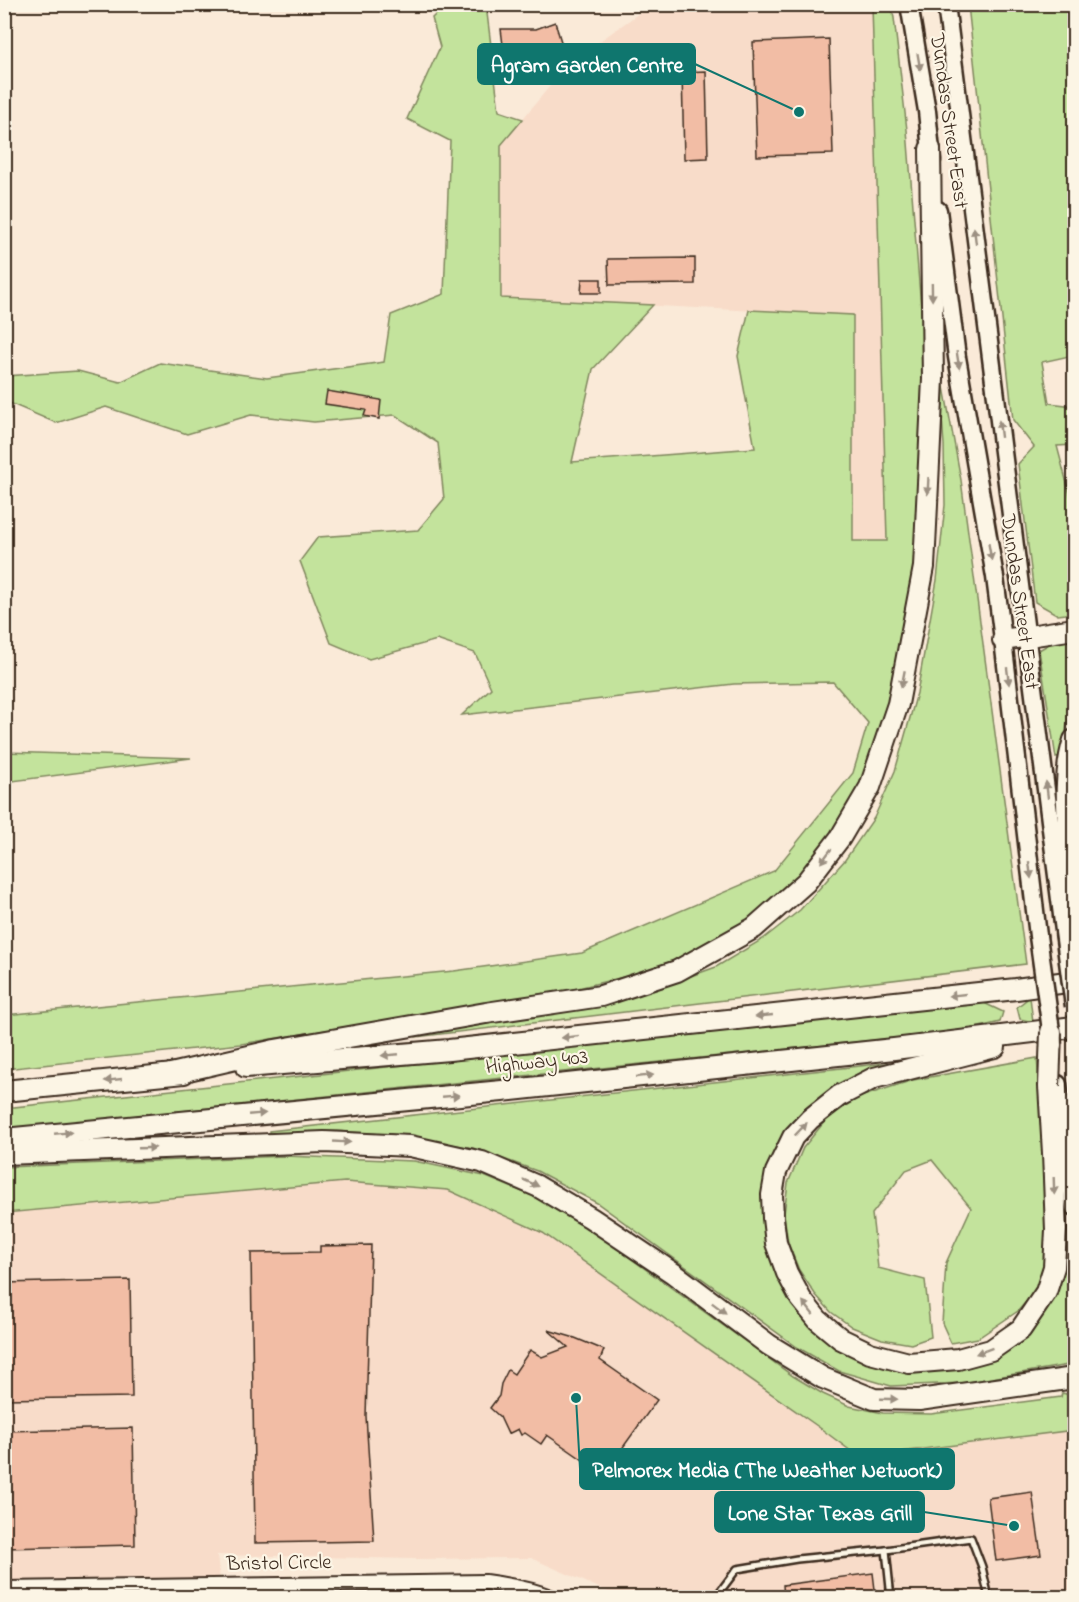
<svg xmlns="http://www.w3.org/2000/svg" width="1079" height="1602" font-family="'Indie Flower',sans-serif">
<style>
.built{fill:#f8dcc9}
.green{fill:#c3e39c;stroke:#7f865d;stroke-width:1.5}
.building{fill:#f2bda5;stroke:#3b2a1e;stroke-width:1.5}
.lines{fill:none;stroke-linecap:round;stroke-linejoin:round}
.service-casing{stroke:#3b2a1e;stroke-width:10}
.tertiary-casing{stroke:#3b2a1e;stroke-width:18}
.primary-casing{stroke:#3b2a1e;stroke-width:21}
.motorway-casing{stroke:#3b2a1e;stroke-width:24}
.service{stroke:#fcf5e5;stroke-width:5}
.tertiary{stroke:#fcf5e5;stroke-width:14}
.primary{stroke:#fcf5e5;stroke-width:16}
.motorway{stroke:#fcf5e5;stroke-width:20}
.primary-bridge-casing{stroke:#3b2a1e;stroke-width:21;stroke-linecap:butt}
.motorway-bridge-casing{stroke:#3b2a1e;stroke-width:24;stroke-linecap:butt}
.primary-bridge{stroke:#fcf5e5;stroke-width:16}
.motorway-bridge{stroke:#fcf5e5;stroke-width:20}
.oneway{fill:#9c9082}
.labels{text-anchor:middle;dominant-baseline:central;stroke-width:4.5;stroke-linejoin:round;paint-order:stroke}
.street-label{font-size:21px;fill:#3b2a1e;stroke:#fcf5e5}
.leader{fill:none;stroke:#0f766e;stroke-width:2}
.callout-dot{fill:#0f766e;stroke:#fcf5e5;stroke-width:2}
.callout{fill:#0f766e;stroke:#0f766e;stroke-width:2}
.callout-label{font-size:22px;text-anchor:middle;font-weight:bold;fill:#fff}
</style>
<rect width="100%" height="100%" fill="#faead8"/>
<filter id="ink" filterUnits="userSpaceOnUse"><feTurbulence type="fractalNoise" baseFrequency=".0167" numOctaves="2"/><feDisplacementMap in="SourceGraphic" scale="12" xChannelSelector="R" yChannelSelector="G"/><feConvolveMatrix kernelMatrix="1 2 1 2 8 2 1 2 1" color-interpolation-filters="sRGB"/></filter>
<g filter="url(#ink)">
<g class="built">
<polygon points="645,5 872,5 887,541 852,541 853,316 501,298 501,145 569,63 645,9"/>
<polygon points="345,1182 448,1190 543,1233 820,1428 859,1457 1074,1430 1074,1597 618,1597 613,1594 531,1558 413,1559 217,1555 222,1597 5,1598 5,1213"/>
</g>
<g class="green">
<polygon points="446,5 486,5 499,111 523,119 501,145 501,298 653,305 593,369 572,462 755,448 738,356 749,310 853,315 853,541 887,541 872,5 891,5 894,18 907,130 930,423 904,666 862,801 784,901 669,966 570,990 241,1044 5,1069 5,1015 454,971 582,953 774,871 853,773 868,723 833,682 734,684 462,715 491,688 475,653 437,640 369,659 331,643 300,561 318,537 418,530 444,499 438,443 395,415 314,422 251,415 187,434 106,407 56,423 5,401 5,376 78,371 120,382 160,363 267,378 384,362 391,315 444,294 450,141 407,119 440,47 432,18"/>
<polygon points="968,5 1074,5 1074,355 1042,362 1049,403 1074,406 1074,445 1057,446 1074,510 1074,613 1058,615 1035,602 1018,464 1034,447 1013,420"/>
<polygon points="942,376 961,480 1026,964 416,1037 416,1035 523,1018 635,996 716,967 763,939 800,910 845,860 874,818 895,771 917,693 937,580 945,505 944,445 939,377"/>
<polygon points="1074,640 1074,705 1068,718 1062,756 1056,758 1039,650 1051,643"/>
<polygon points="5,752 191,758 5,782"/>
<polygon points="1030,997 1033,1022 1020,1019 1017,1007"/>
<polygon points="984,1003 1003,1012 1000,1022 963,1031 5,1129 5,1108"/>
<polygon points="1037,1058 1050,1217 1043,1282 1018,1311 978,1338 951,1343 942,1323 946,1263 971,1208 932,1160 906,1170 872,1214 878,1268 925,1280 931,1337 911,1344 882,1339 852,1327 831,1312 815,1294 799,1270 788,1243 784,1214 788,1183 803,1148 825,1121 857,1098 913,1080"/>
<polygon points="914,1060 849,1082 814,1103 786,1136 770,1172 797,1307 904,1370 946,1371 987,1361 1021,1340 1062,1244 1065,1243 1074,1304 1074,1364 962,1383 891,1386 839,1371 797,1347 597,1203 537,1171 473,1148 399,1135 335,1131 269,1134 269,1131"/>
<polygon points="285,1156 414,1161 484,1176 542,1200 593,1231 793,1376 823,1394 849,1406 883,1413 931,1414 1061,1397 1062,1393 1074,1396 1074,1430 859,1457 820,1428 543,1233 448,1190 345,1182 5,1213 5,1167"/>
</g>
<g class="building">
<polygon points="555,22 562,45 536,52 536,56 532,56 532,60 499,58 499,45 503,45 501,29 536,29"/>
<polygon points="829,39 833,154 757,156 753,42"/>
<polygon points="706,71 708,158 684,159 682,72"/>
<polygon points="695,258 695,284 609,285 608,259"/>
<polygon points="582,279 601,279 601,293 581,293"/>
<polygon points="327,391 381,400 379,419 364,416 366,410 325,404"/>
<polygon points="371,1245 366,1416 374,1541 255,1543 251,1253 320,1252 320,1246"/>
<polygon points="130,1280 132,1397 4,1399 4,1283"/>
<polygon points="548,1330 575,1338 604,1350 600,1360 657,1400 611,1464 597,1454 589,1464 547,1435 541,1444 525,1433 521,1435 518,1429 508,1434 500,1417 490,1408 499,1396 501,1384 508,1370 514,1374 530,1350 542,1357 568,1347"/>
<polygon points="133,1428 135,1545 4,1548 4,1431"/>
<polygon points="1032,1492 1041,1555 996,1561 988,1498"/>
<polygon points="873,1573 876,1598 784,1598 783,1585"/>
</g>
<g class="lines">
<defs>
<g id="service">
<polyline points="715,1598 737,1569 797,1559 886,1550"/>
<polyline points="891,1598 886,1550 971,1538 982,1567 989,1598"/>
</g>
<path id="tertiary" d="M4 1589 485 1582C508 1585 531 1589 553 1598"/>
<g id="primary">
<polyline points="909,4 927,111 932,161"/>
<polyline points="946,4 1064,931"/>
<polyline points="938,210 957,357 995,577 1003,640 1038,936"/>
<polyline points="1058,1084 1074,1207"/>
</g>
<g id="motorway">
<polyline points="1003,640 1074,629"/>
<path d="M1069 954C1072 924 1072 894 1071 865 1069 823 1061 780 1074 740"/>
<polyline points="995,1047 874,1078 839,1096 810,1119 793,1137 776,1172 772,1195 773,1218 776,1243 787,1273 801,1299 818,1320 841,1339 870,1353 909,1363 958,1359 991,1350 1021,1329 1046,1292 1054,1267 1056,1230 1053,1153 1049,1086"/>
<polyline points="246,1067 449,1050 1016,989 1074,981"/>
<polyline points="171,1074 275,1050 486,1013 601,996 677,971 754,928 806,882 840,838 870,787 898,704 924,567 933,379 930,149"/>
<polyline points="4,1091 184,1073"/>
<polyline points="4,1139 502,1091 894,1049 1074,1027"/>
<polyline points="4,1154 324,1142 410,1146 482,1162 537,1186 591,1218 673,1273 769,1345 823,1378 874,1399 919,1400 1074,1378"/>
</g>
</defs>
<use href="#service" class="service-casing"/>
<use href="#tertiary" class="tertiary-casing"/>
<use href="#primary" class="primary-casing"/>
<use href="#motorway" class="motorway-casing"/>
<use href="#service" class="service"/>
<use href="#tertiary" class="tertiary"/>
<use href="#primary" class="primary"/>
<use href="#motorway" class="motorway"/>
<defs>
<g id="primary-bridge">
<polyline points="1064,932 1074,1006"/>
<polyline points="1038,936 1053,1045"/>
</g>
<polyline id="motorway-bridge" points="1049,1086 1051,1032"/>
</defs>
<use href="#primary-bridge" class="primary-bridge-casing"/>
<use href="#motorway-bridge" class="motorway-bridge-casing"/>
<use href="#primary-bridge" class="primary-bridge"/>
<use href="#motorway-bridge" class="motorway-bridge"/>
</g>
<defs><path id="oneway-solid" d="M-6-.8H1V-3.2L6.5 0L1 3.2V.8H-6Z" transform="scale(1.5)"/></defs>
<g class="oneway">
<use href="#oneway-solid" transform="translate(919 62) rotate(80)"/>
<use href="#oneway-solid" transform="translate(975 236) rotate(-97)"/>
<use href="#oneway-solid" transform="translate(932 292) rotate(89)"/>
<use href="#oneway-solid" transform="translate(958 360) rotate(81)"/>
<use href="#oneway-solid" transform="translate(1000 429) rotate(-97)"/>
<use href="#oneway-solid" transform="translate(928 486) rotate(93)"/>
<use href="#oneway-solid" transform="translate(990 552) rotate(80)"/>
<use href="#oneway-solid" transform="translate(1008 676) rotate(83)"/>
<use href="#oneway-solid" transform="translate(903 679) rotate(101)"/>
<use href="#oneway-solid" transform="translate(1047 790) rotate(-97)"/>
<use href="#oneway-solid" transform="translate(826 856) rotate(127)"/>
<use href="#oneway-solid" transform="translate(1030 870) rotate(83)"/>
<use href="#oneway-solid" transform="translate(957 995) rotate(174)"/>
<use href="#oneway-solid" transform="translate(764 1016) rotate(174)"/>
<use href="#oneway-solid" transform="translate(570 1037) rotate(174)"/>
<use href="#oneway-solid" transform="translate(390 1055) rotate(175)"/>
<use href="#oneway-solid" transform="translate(645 1076) rotate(-6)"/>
<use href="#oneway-solid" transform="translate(113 1080) rotate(174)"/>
<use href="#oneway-solid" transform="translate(451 1096) rotate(-5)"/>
<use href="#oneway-solid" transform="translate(257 1114) rotate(-5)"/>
<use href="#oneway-solid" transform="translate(801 1129) rotate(-46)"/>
<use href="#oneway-solid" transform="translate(63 1133) rotate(-5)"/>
<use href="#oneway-solid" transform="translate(342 1142) rotate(3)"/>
<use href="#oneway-solid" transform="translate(147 1148) rotate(-2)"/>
<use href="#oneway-solid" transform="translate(531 1183) rotate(24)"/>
<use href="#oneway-solid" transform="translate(1054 1186) rotate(88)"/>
<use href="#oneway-solid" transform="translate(719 1308) rotate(37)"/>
<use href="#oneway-solid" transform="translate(808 1308) rotate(-128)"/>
<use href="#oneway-solid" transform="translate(984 1351) rotate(160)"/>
<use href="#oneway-solid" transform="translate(889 1399) rotate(2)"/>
</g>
</g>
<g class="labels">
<g class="street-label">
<text transform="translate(948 121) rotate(82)">Dundas Street East</text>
<text transform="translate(1019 602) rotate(82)">Dundas Street East</text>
<text transform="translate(537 1063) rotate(-6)">Highway 403</text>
<text transform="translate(279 1564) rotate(-1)">Bristol Circle</text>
</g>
</g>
<path class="leader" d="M799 112L695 64M576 1398L580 1469M1014 1526L924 1512"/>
<g class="callout-dot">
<circle cx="799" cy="112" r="6"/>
<circle cx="576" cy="1398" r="6"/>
<circle cx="1014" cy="1526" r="6"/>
</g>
<g class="callout">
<rect x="478" y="44" width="217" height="40" rx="6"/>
<rect x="580" y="1449" width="374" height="40" rx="6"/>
<rect x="715" y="1492" width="209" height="40" rx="6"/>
</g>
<g class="callout-label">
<text x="587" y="72">Agram Garden Centre</text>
<text x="767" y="1477">Pelmorex Media (The Weather Network)</text>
<text x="820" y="1520">Lone Star Texas Grill</text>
</g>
<rect width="1079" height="1602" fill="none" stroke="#fcf5e5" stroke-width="24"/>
<rect x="12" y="12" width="1055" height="1578" fill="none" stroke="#3b2a1e" stroke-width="2" filter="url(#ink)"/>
</svg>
